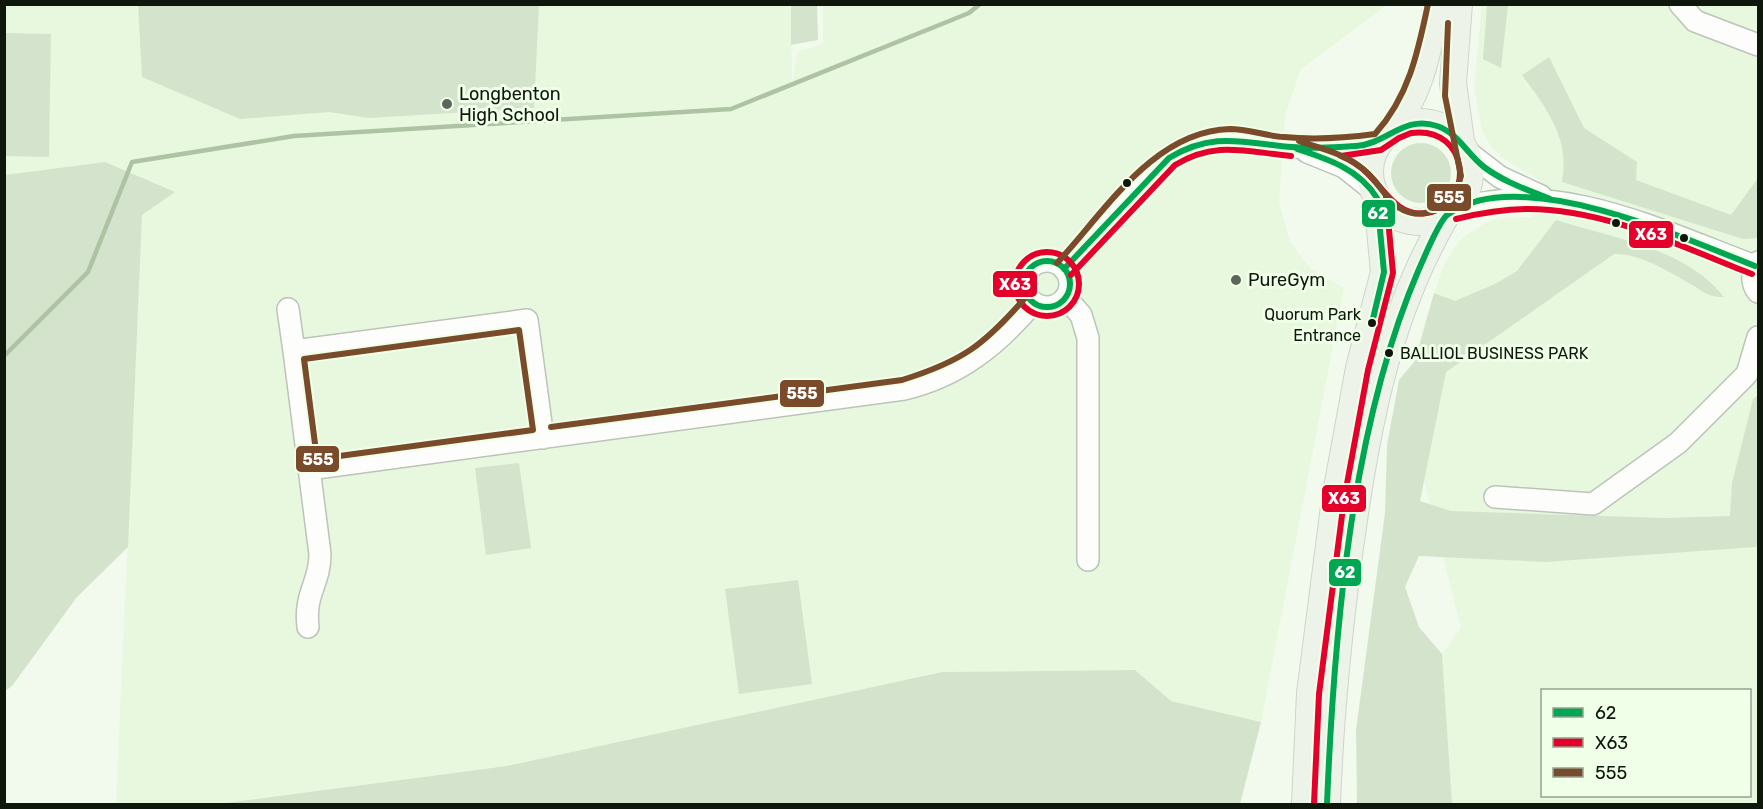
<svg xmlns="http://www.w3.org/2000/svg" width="1763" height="809" viewBox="0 0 1763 809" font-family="Rubik,sans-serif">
<rect width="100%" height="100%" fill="#f1faed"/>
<path fill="#e7f8de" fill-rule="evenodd" d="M4,5H791L792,87L797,52L823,44V5H1387L1301,69L1285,115L1279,202L1290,242L1311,269L1344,288L1261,722L1171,701L1135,670L942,672L507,766L216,804H116L142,215L105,162L5,175Z
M1482,5H1758V804H1452L1442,654L1461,628L1399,380L1415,361L1425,321L1443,267L1452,251L1462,238L1485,223L1500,218L1533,217L1542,182L1504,159L1492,148L1482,130L1474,87ZM1542,690H1750V796H1542Z"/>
<path fill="#d4e4cc" d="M138,5H539L534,108L369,118L329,112L240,119L142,77Z
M791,5H817L818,40L791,45Z
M1487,5H1508L1501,68L1483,59Z
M5,33L51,34L49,157L5,156Z
M1549,57L1584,128L1637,162L1636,180L1731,215L1758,178V238L1743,239L1562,182C1570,138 1547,109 1522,75Z
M1391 173a30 30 0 1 1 60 0a30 30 0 1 1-60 0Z
M105,162L175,192L142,215L128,547L77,597L12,686L5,691V175Z
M1556,220C1612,238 1686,248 1724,297C1704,297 1703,290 1687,282C1666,270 1638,253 1614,254L1446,372L1420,501L1451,511L1666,518L1730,516L1732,483L1753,399L1758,395V538L1756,547L1545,562L1419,556L1405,587L1419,627L1442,654L1452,804H1357L1356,730L1385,513L1387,445L1399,380L1415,361L1434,293L1455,301L1495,284L1517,271Z
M519,463L531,548L486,555L475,468Z
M798,580L812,684L739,694L725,589Z
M1135,670L1171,701L1261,722L1240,804H217L507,766L942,672Z"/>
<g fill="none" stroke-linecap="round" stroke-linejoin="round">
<path stroke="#aec3a3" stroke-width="4.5" d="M4,356L88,272L132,162L294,136L731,109L969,13L980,4"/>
<defs>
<path id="minor" d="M1680,4L1695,21L1758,45
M1465,150L1500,177L1541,196
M1307,152L1344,167L1373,190
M1454,210C1556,177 1660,231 1755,266
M1024 284a23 23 0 1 1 46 0a23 23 0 1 1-46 0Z
M1758,262C1751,272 1751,283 1758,292
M1064,269C1109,225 1162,136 1230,138C1252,139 1272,147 1293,147C1322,149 1351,146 1380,142
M1066,298L1081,315L1088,338V560
M288,309L294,351
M309,469L904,389C959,376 997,345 1033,303
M1495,497L1593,504L1678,443L1747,374L1758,337
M308,627C304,593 320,584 320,554L294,351L527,320L543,438"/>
<path id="major" d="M1459,4L1453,83L1461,141
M1370 172a50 50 0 1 1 100 0a50 50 0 1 1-100 0Z
M1388,133C1421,97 1428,51 1437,4
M1305,804L1310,693L1335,499L1359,368L1384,272L1377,198
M1327,804C1330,721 1338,638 1349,555C1365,437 1385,320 1446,216"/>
</defs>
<use href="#minor" stroke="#bcc4b9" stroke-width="24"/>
<use href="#major" stroke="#cfd3cd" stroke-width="28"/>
<use href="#minor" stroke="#fdfefc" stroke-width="21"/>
<use href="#major" stroke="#eef3ea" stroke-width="26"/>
<defs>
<path id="bus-1" d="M1297,149C1328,159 1359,169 1377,198L1384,272L1372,323
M1024 284a23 23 0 1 1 46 0a23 23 0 1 1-46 0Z
M1064,269L1169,158C1214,131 1243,143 1292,147C1314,149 1335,147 1356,146C1387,144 1403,115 1437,126C1458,133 1467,154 1484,167C1504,182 1528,190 1550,199
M1327,804C1334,633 1351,426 1419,269C1425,256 1438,223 1447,215C1454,210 1468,204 1477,201C1557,181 1681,237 1755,266"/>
<path id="bus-2" d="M1411,133C1470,125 1476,205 1427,213C1398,218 1385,190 1368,174C1360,166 1351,160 1341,156L1381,150L1399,138Z
M1456,219C1480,213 1503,209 1528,209C1605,209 1682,247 1752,274
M1015 284a32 32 0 1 1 64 0a32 32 0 1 1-64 0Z
M1071,275L1175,165C1216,140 1246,152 1291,156
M1314,804L1319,694L1344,500L1368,370L1393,273L1386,197"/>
<path id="bus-3" d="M1299,141C1319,148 1342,153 1359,166C1375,176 1381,192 1394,204C1421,227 1453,205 1461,176L1445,96L1448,23
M1057,263C1104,213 1153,131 1230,129C1248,129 1266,136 1284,137C1315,140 1345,138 1375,134C1409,96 1418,52 1428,4
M519,330L533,430L317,459L304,359Z
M551,427L902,380C963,361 984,345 1026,297"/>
</defs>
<use href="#bus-1" stroke="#efffe8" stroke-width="10"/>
<use href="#bus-2" stroke="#efffe8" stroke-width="10"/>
<use href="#bus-3" stroke="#efffe8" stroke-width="10"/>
<use href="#bus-1" stroke="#00a651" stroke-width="6"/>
<use href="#bus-2" stroke="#e4002b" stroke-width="6"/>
<use href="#bus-3" stroke="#7a4b2a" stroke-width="6"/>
</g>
<g fill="#5e665b" stroke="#efffe8" stroke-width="2">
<circle cx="447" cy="104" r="6"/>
<circle cx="1236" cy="280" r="6"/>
</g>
<g fill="#0f160c" stroke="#efffe8" stroke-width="2">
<circle cx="1127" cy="183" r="5"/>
<circle cx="1616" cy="223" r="5"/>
<circle cx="1684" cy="238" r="5"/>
<circle cx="1372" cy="323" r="5"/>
<circle cx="1389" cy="353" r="5"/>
</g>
<g text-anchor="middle" stroke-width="6" stroke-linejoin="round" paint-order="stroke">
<g font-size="16" fill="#0f160c" stroke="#efffe8" text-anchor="end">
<text x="1361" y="320">Quorum Park<tspan x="1361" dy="21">Entrance</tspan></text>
<text x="1400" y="359" text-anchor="start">BALLIOL BUSINESS PARK</text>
</g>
<g font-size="18" fill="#0f160c" stroke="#efffe8" text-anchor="start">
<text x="459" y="100">Longbenton<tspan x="459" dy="21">High School</tspan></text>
<text x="1248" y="286">PureGym</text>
</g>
</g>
<g stroke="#efffe8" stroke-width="2">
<rect x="1426" y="183" width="46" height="29" rx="6" fill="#7a4b2a"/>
<rect x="1361" y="199" width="35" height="29" rx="6" fill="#00a651"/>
<rect x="1628" y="220" width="46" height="29" rx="6" fill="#e4002b"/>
<rect x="992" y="270" width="46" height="28" rx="6" fill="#e4002b"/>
<rect x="779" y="379" width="46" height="29" rx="6" fill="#7a4b2a"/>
<rect x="295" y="445" width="45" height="28" rx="6" fill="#7a4b2a"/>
<rect x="1321" y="484" width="46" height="29" rx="6" fill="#e4002b"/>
<rect x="1328" y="558" width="34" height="29" rx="6" fill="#00a651"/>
</g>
<g font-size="16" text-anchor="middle" font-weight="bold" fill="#fff">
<text x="1449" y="203">555</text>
<text x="1378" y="219">62</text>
<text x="1651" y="240">X63</text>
<text x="1015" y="290">X63</text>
<text x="802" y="399">555</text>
<text x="318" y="465">555</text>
<text x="1344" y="504">X63</text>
<text x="1345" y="578">62</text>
</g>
<rect width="1763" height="809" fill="none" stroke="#0f160c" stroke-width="12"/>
<rect x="1541" y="689" width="210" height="108" fill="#efffe8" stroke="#95a290" stroke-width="1.5"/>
<rect x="1553" y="708" width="30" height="9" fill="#00a651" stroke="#95a290" stroke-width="1.5"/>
<text x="1595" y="719" font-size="18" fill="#0f160c">62</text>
<rect x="1553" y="738" width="30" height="9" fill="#e4002b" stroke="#95a290" stroke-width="1.5"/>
<text x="1595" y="749" font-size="18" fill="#0f160c">X63</text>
<rect x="1553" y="768" width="30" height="9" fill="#7a4b2a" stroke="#95a290" stroke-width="1.5"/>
<text x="1595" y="779" font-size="18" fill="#0f160c">555</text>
</svg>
